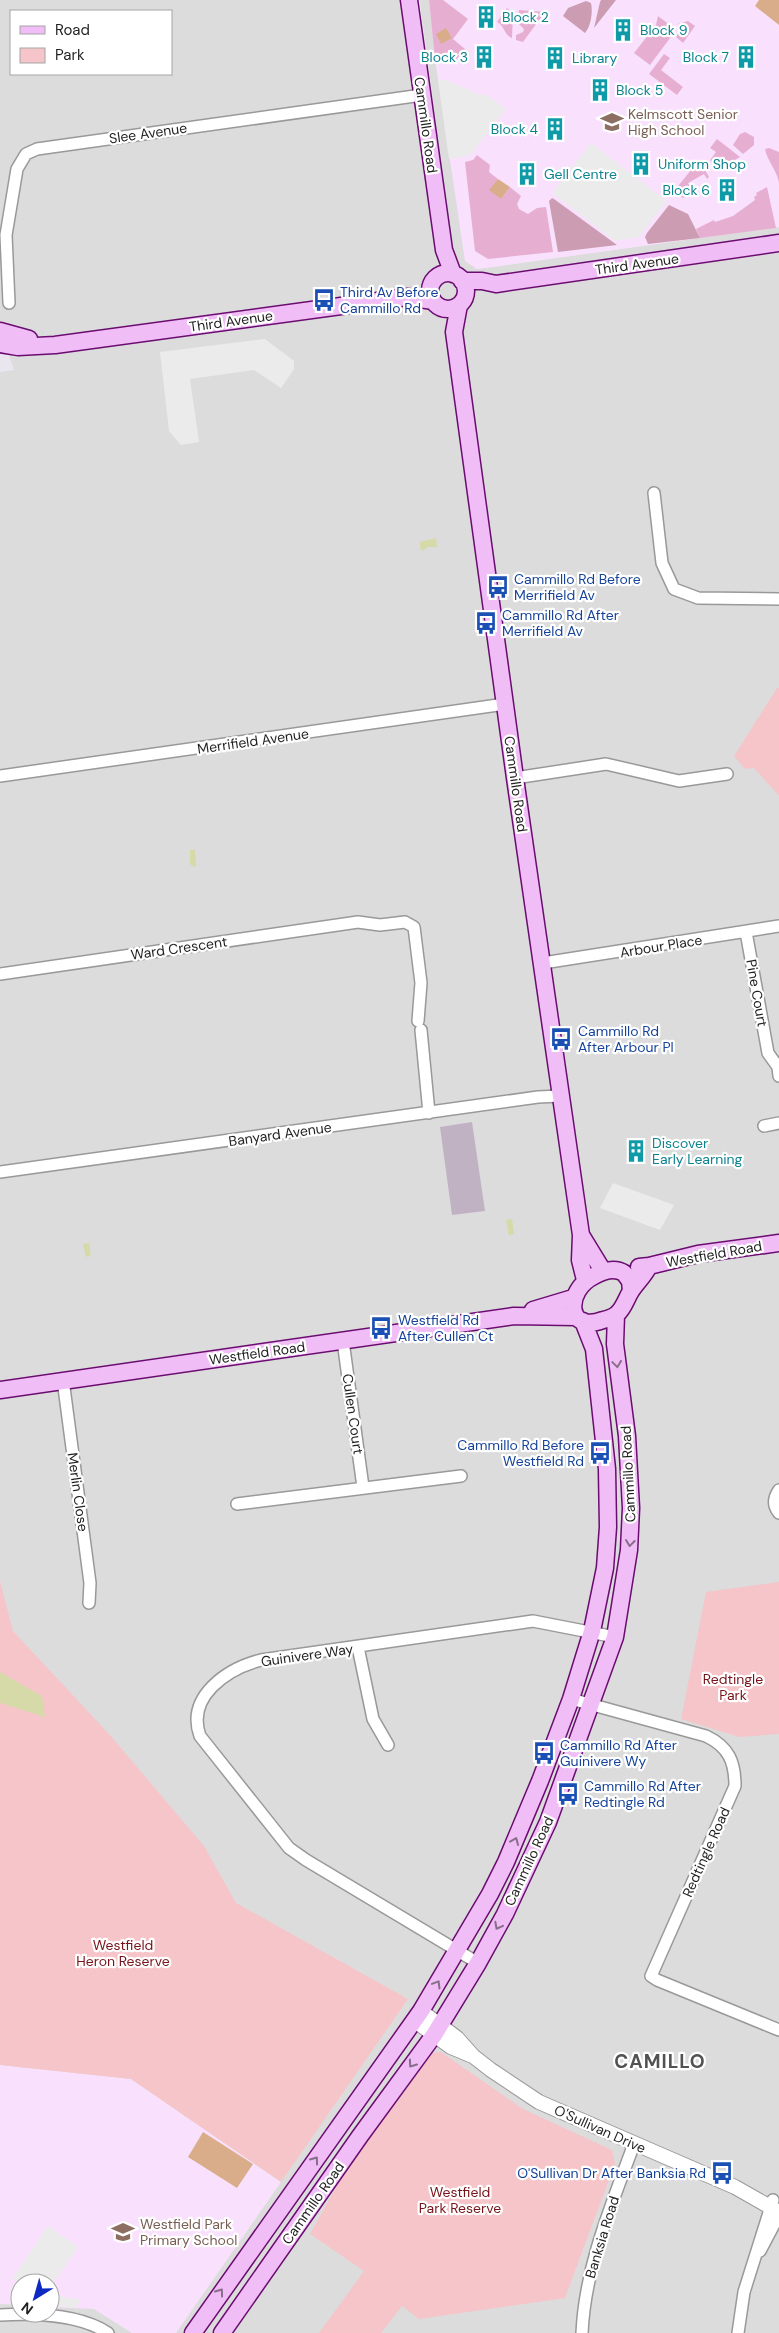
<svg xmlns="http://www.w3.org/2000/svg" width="779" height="2333" viewBox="0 0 779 2333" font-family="'DM Sans',sans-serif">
<rect width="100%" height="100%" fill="#eae6ef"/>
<path fill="#dcdcdd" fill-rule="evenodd" d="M0,0H429L477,269L779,227V2333H0V372L14,370L0,329ZM11,11H171V74H11ZM20,2283H50V2313H20Z"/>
<path fill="#f9e1fd" d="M429,0H779V227L477,269L465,261L435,59Z
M0,2065L131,2079L281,2182L176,2333H132L94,2309L50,2307V2283H20V2305L0,2304Z"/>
<path fill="#c0b2c3" d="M472,1122L485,1211L452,1215L440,1127Z"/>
<path fill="#e6afd2" d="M429,0H443L468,19L453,39L465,49L456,60L435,59Z
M507,8L513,13L512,38C504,35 505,26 497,22Z
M519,10L545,12L523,42L516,40V35L523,32L524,29L517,22Z
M658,16L670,25L673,34L650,65L634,53L656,25Z
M688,21L695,26L683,43L676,37L679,32L678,24Z
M664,54L670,58L661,70L683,87L677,95L649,74Z
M745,132L754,137V145L743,154L733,145L740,134Z
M717,139L740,157L716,171L710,160L716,152L710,148Z
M769,148L779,152V183C777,170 767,161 765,149Z
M477,155L490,165L489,172L498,179L490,190L501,199L510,187L521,196L517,204L519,209L528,214L537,208L546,207L553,252L488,259L475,251L465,162L473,160Z
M699,160L709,177L707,179L704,174L688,183L692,190L689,192L690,194L683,198L674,191Z
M767,187L776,228L700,238L696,229L714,220L715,222L733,216L755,200L754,197L757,195L756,193Z"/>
<path fill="#cc9db2" d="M601,0H616L594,28L600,2Z
M586,1L591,3C593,12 591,26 585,33L563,16L568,8Z
M552,198L554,199L617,245L558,252L549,201Z
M669,205L688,214L700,238L648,244L645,237L647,233Z"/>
<path fill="#f6c5c9" d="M777,688H779V796L754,768L745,769L734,756Z
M0,1581L13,1631L109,1734L204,1846L236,1903L408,1999L281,2182L131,2079L0,2065Z
M779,1582V1734L739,1737L681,1719L706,1592Z
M441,2052L523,2109L612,2150L615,2164L565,2298L419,2319L402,2306L381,2333H319L364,2271L310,2234L345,2171L432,2053Z"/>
<path fill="#d9ad89" d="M759,0H779V25L755,6Z
M446,28L452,38L441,44L436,34Z
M498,179L510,187L501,199L489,190Z
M203,2132L253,2164L237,2188L188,2157Z"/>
<path fill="#ebebeb" d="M416,0H420L421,11L436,122L433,127Z
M443,79L482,95H486L506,109L471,155L449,159L438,80Z
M591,143L667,201L639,237L615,241L552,193Z
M265,339L294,361V369L281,388L254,370L190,379L199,442L181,445L169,431L160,352Z
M613,1183L674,1205L660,1230L600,1208Z
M48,2226L78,2247L54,2282L12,2279Z
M50,2295L81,2300L75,2308L50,2305Z"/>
<path fill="#d6daa9" d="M436,538L437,547H428L422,551L420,548V542Z
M190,850H195L196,866L194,867L190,864Z
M512,1219L514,1234L509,1236L506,1220Z
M89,1243L91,1255L86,1257L83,1244Z
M0,1672L42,1696L45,1717L0,1703Z"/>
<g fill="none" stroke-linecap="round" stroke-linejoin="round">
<defs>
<path id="minor" d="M9,303L6,235L17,169L26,154L37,149L422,95
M654,493L662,563L674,589L698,598L779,599
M0,776L505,704
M515,778L606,764L679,781L727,774
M746,932L768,1053L778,1067L779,1076
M543,963L779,926
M0,974L358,922L380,925L405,922L414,927L421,983L418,1021
M421,1030L429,1113
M764,1126L779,1123
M0,1172L538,1097L560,1096
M343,1341L363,1487
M63,1380L90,1583L89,1603
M779,1490C773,1499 773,1505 779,1513
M237,1504L461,1476
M358,1647L373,1719L388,1745
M571,1699L706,1736C729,1747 735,1762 735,1786L651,1976L657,1980L779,2030
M478,1963L306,1860L289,1848L200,1736C186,1697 226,1669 261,1660L533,1621L615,1637
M760,2251L779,2215
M0,2315C34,2313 79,2314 108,2333
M582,2333C585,2267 611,2206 634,2144
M738,2333L744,2292L773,2200"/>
<path id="tertiary" d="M421,2011L457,2038L473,2056L491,2070L539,2102L735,2187L779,2212
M415,2021L451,2047L470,2055"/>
<path id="secondary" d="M409,0L444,250L453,274
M430 291a18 18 0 1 1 36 0a18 18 0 1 1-36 0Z
M462,281H482L496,284L779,243
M459,305L454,332L515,778L581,1235L580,1260L585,1280
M0,331L29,339
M0,344L18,347L55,345L407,297L433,301
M581,1235L603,1271
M639,1267L649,1266L698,1254L779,1243
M631,1291L630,1281L624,1273C614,1267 603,1271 594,1276C565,1290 565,1334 603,1320C608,1319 614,1317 617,1314C624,1308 626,1299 631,1291C637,1282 644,1276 649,1266
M533,1310L573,1298
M0,1390L514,1316L576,1317
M193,2333L421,2011L490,1894L506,1862L540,1781L571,1699L592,1631L605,1568L608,1527L607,1469L594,1349L583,1321
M222,2333L360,2136L434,2035L478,1963L505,1914L548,1822L615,1637L629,1550L631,1508L627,1436L615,1344L616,1315"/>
</defs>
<use href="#minor" stroke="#999" stroke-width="14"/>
<use href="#tertiary" stroke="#999" stroke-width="16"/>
<use href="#secondary" stroke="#6b0c70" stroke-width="19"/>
<use href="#minor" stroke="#fff" stroke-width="11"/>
<use href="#tertiary" stroke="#fff" stroke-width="14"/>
<use href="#secondary" stroke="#f0bdf6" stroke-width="16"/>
</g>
<defs><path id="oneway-chevron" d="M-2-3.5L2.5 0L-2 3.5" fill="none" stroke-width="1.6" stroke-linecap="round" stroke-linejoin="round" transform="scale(1.25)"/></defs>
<g stroke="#886e8a">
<use href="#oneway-chevron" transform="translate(617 1364) rotate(82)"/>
<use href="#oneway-chevron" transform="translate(630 1543) rotate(97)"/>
<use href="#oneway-chevron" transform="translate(515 1841) rotate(-67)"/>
<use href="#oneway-chevron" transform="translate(498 1926) rotate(118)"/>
<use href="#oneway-chevron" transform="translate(437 1984) rotate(-59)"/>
<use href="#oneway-chevron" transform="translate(412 2064) rotate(126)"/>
<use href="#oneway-chevron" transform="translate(315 2160) rotate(-54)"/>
<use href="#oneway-chevron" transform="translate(220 2292) rotate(-54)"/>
</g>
<defs>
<symbol id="building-bare" viewBox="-9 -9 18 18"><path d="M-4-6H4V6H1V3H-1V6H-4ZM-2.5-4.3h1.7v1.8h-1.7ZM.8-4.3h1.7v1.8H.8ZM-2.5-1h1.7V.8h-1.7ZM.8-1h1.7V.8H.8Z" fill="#0f9aa8" stroke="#fff" stroke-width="2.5" paint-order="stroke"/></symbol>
<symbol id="school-bare" viewBox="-9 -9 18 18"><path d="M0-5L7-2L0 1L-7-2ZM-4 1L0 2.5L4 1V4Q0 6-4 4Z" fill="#8d6e63" stroke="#fff" stroke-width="2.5" paint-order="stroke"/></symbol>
<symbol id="bus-bare" viewBox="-9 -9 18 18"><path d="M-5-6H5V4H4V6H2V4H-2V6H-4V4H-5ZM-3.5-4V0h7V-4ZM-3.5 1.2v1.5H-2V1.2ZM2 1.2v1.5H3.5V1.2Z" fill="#1a4fb4" stroke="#fff" stroke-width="2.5" paint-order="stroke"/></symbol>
</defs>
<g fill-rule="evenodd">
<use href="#building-bare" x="470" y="1" width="32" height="32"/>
<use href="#building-bare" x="607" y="14" width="32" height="32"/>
<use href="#building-bare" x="468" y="41" width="32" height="32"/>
<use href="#building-bare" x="730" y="41" width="32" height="32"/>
<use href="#building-bare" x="539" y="42" width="32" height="32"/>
<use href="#building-bare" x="584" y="74" width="32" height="32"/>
<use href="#school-bare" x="596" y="106" width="32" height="32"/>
<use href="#building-bare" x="539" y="113" width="32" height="32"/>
<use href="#building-bare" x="625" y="148" width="32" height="32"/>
<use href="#building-bare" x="511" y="158" width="32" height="32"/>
<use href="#building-bare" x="711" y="174" width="32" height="32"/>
<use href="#bus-bare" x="308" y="284" width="32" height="32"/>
<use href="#bus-bare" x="482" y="571" width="32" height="32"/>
<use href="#bus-bare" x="470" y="607" width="32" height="32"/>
<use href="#bus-bare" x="545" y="1023" width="32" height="32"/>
<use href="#building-bare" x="620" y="1135" width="32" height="32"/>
<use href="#bus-bare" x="365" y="1312" width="32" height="32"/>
<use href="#bus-bare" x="584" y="1437" width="32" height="32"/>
<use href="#bus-bare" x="528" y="1737" width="32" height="32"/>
<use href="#bus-bare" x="552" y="1778" width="32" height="32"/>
<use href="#bus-bare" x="706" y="2157" width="32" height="32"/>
<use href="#school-bare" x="107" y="2216" width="32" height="32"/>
</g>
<g text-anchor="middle" stroke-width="4.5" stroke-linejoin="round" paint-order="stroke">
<g font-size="14" fill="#0d838f" stroke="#fff" text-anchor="start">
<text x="502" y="22">Block 2</text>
<text x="640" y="35">Block 9</text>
<text x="468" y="62" text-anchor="end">Block 3</text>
<text x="729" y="62" text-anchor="end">Block 7</text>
<text x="572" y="63">Library</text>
<text x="616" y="95">Block 5</text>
<text x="538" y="134" text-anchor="end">Block 4</text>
<text x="658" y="169">Uniform Shop</text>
<text x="544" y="179">Gell Centre</text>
<text x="710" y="195" text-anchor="end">Block 6</text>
<text x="652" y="1148">Discover<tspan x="652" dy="16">Early Learning</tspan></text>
</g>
<g font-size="14" fill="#785e54" stroke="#fff" text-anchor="start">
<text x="628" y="119">Kelmscott Senior<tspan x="628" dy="16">High School</tspan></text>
<text x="140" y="2229">Westfield Park<tspan x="140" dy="16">Primary School</tspan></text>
</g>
<g font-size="14" fill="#1f1f1f" stroke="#fff">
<text transform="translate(426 125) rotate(82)" y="5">Cammillo Road</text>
<text transform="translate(148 133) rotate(-8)" y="5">Slee Avenue</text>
<text transform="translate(637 264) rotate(-8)" y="5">Third Avenue</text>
<text transform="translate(231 321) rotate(-8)" y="5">Third Avenue</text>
<text transform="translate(253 741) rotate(-8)" y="5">Merrifield Avenue</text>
<text transform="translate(516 784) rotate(82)" y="5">Cammillo Road</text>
<text transform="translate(661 946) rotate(-9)" y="5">Arbour Place</text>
<text transform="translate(179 948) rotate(-8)" y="5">Ward Crescent</text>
<text transform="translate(757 993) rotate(80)" y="5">Pine Court</text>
<text transform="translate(280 1134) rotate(-8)" y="5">Banyard Avenue</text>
<text transform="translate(714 1254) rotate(-10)" y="5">Westfield Road</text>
<text transform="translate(257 1353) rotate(-8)" y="5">Westfield Road</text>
<text transform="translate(353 1414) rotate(82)" y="5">Cullen Court</text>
<text transform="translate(628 1474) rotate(-93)" y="5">Cammillo Road</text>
<text transform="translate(78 1492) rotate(82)" y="5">Merlin Close</text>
<text transform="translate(307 1655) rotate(-8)" y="5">Guinivere Way</text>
<text transform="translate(706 1852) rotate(-66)" y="5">Redtingle Road</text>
<text transform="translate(529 1861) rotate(-65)" y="5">Cammillo Road</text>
<text transform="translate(600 2129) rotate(24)" y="5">O'Sullivan Drive</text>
<text transform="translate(313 2203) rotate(-55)" y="5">Cammillo Road</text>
<text transform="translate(602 2237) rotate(-73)" y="5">Banksia Road</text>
</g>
<g font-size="14" fill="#164399" stroke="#fff" text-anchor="start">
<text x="340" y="297">Third Av Before<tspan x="340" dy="16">Cammillo Rd</tspan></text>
<text x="514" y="584">Cammillo Rd Before<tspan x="514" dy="16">Merrifield Av</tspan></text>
<text x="502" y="620">Cammillo Rd After<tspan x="502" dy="16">Merrifield Av</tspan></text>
<text x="578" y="1036">Cammillo Rd<tspan x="578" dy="16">After Arbour Pl</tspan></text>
<text x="398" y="1325">Westfield Rd<tspan x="398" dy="16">After Cullen Ct</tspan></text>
<text x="584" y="1450" text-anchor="end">Cammillo Rd Before<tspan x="584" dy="16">Westfield Rd</tspan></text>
<text x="560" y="1750">Cammillo Rd After<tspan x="560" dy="16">Guinivere Wy</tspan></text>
<text x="584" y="1791">Cammillo Rd After<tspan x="584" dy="16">Redtingle Rd</tspan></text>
<text x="706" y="2178" text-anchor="end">O'Sullivan Dr After Banksia Rd</text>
</g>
<g font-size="14" fill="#77131a" stroke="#fff">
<text x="733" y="1684">Redtingle<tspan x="733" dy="16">Park</tspan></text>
<text x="123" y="1950">Westfield<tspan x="123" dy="16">Heron Reserve</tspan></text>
<text x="460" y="2197">Westfield<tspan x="460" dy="16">Park Reserve</tspan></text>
</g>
<g font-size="19" font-weight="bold" letter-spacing="1" fill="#525252" stroke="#fff">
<text x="660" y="2068">CAMILLO</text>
</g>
</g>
<rect x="10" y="10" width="162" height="65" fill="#ffffff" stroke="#a5a5a5"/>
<rect x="20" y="26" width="25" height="8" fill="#f0bdf6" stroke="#a5a5a5"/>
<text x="55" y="35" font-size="15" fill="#1f1f1f">Road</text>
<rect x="20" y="48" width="25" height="15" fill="#f6c5c9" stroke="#a5a5a5"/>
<text x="55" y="60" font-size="15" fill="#1f1f1f">Park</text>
<g transform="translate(35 2298) rotate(217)"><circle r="24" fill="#ffffff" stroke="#a5a5a5"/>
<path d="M0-4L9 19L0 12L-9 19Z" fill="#0d29c1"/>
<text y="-8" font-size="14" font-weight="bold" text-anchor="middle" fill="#1f1f1f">N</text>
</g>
</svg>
